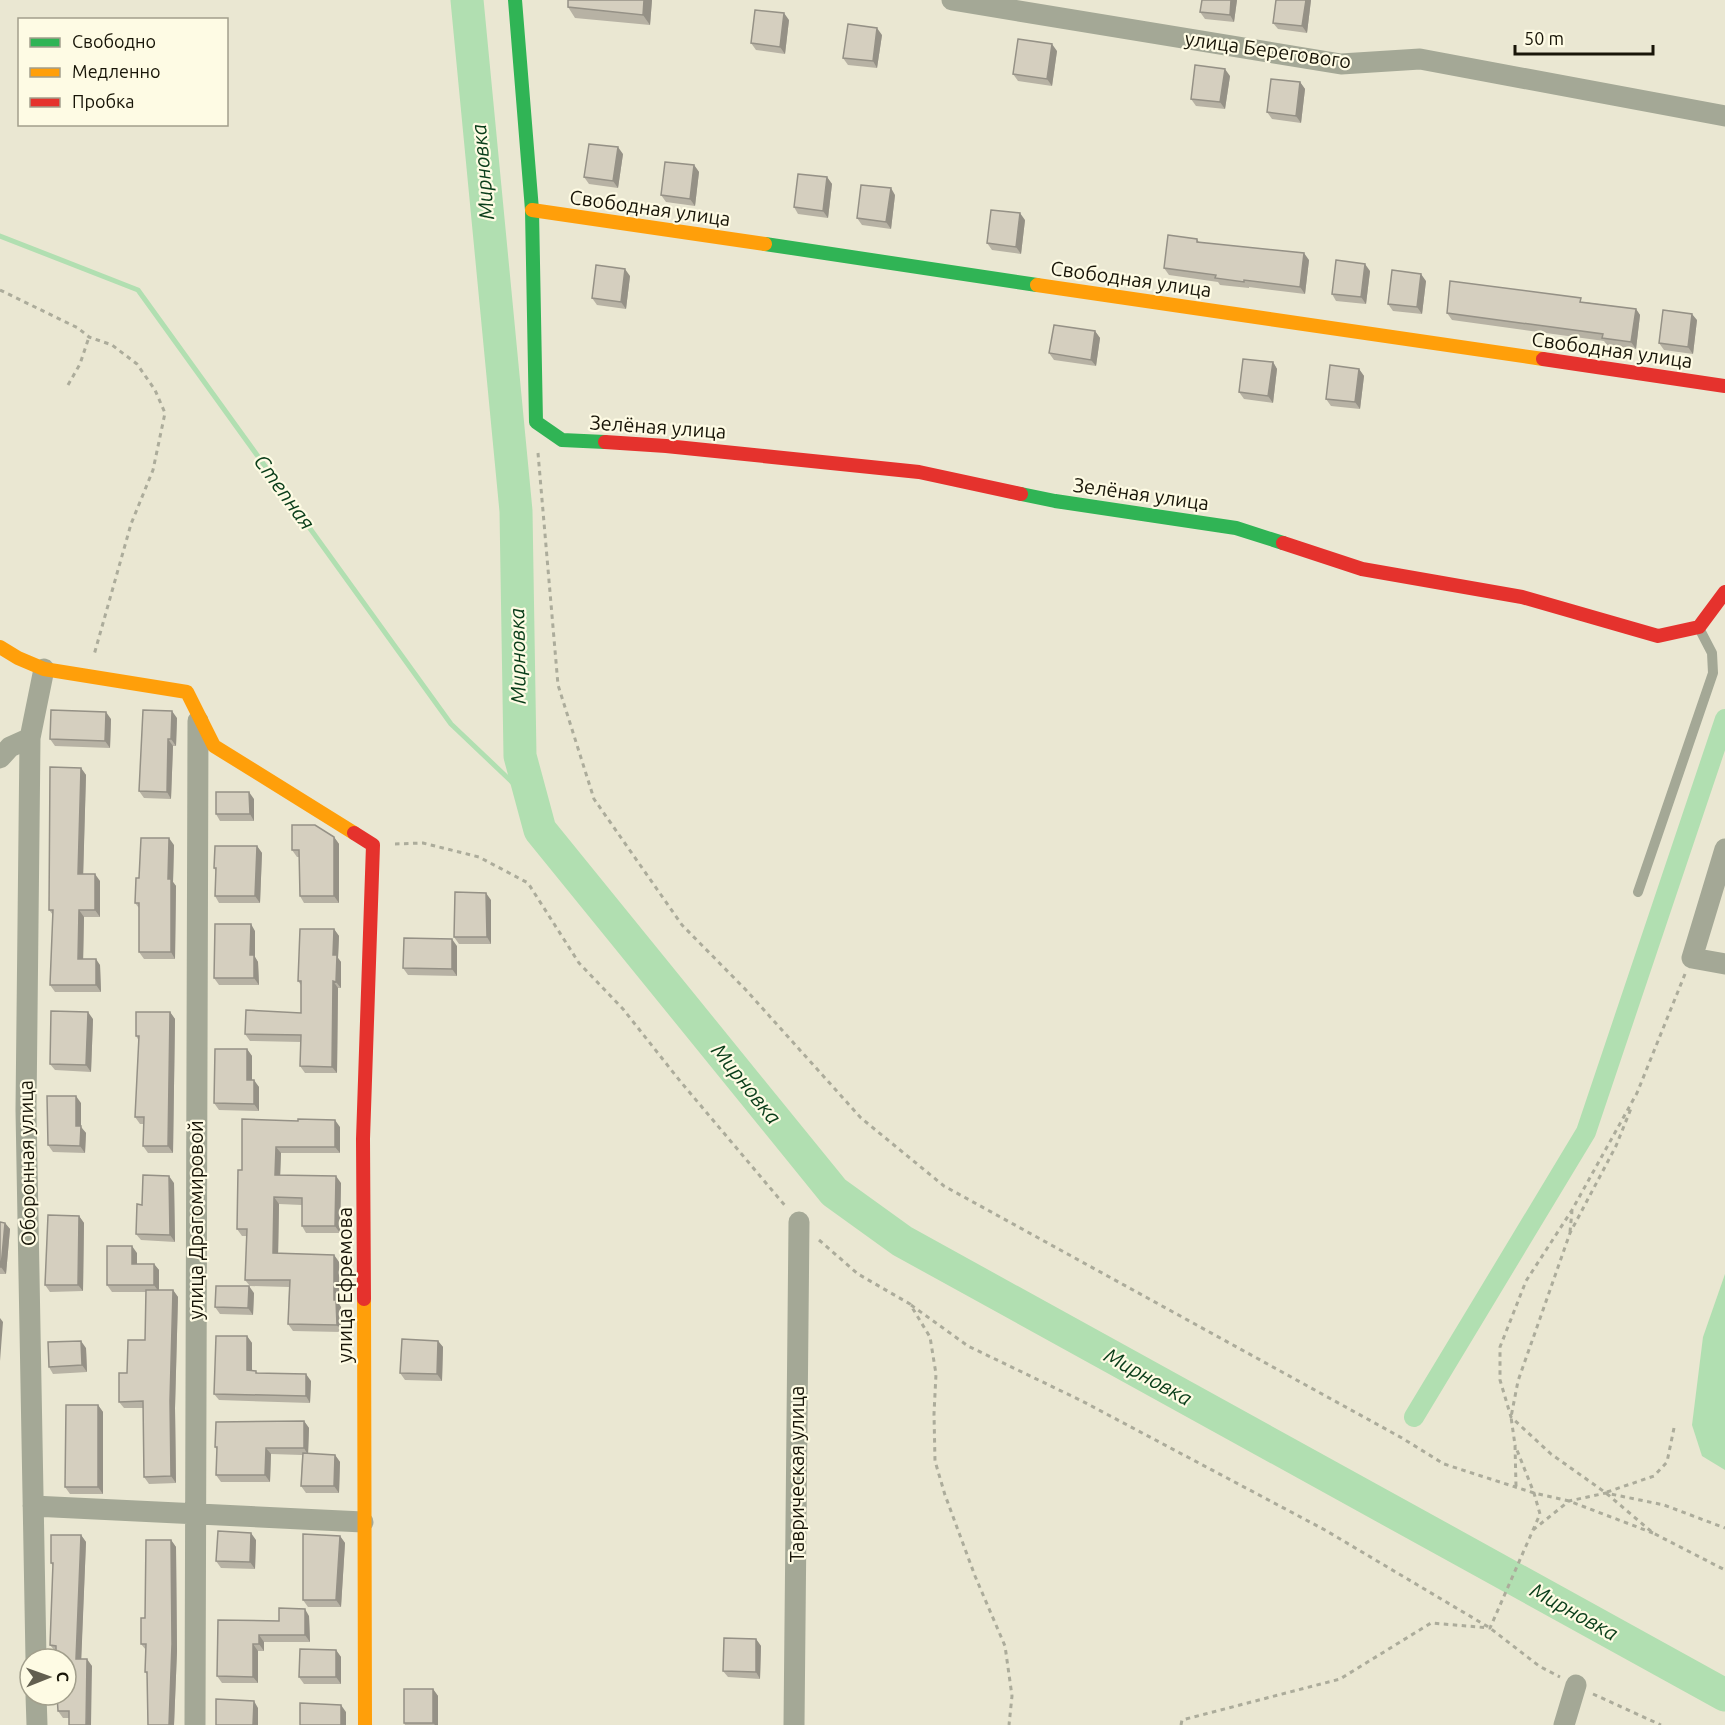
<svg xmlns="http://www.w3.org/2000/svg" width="1725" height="1725" viewBox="0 0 1725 1725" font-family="Ubuntu,sans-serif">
<rect width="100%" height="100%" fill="#eae7d2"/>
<path fill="#b1dfb1" d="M1725,1274V1470L1702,1456L1692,1425L1703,1337Z"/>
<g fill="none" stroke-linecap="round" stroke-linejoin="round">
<path stroke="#b1dfb1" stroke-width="5" d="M0,236L138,290L451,724L532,801"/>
<path stroke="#b1dfb1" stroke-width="20" d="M1414,1417L1586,1132L1725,719"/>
<path stroke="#b1dfb1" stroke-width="33" d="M467,0L516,511L520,756L540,830L834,1192L902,1241L1725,1695"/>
<path stroke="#acac9b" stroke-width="3" stroke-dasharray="4.5 4.5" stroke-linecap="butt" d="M0,290L78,328L89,337L112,345L137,364L155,390L165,413L153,470L131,524L94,655
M68,385L80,364L89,337
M538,453L558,685L594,799L682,925L746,990L861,1118L944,1186L1402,1438L1444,1464L1534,1493L1569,1501L1653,1533
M395,844L423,843L479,857L528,883L579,963L623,1009L680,1081L787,1208
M1685,974L1637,1093L1572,1210L1526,1281L1500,1347V1380L1511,1417L1551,1454L1606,1493L1653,1533L1725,1570
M1570,1232L1572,1211
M819,1240L858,1274L910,1304L930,1337L936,1374L934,1414L935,1461L945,1495L975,1576L1005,1646L1012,1696L1009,1725
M911,1305L968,1346L1082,1401L1325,1530L1490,1628L1539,1666L1560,1677
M1516,1486L1515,1445L1511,1417L1518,1381L1570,1233L1616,1146L1632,1106
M1607,1492L1654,1476L1667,1462L1674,1428
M1533,1530L1569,1501L1606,1493L1664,1505L1725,1528
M1593,1694L1661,1725
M1181,1725L1182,1720L1340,1679L1431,1623L1490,1628L1540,1514L1534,1493L1515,1445"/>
<path stroke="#a4a896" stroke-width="10" d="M1638,892L1713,673L1712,653L1699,628"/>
<path stroke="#a4a896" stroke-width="21" d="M952,0L1341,64L1420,59L1725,116
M0,758L10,747L30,738
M1725,849L1692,958L1725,964
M33,1506L363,1522
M36,1659L26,1110L30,738L44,669
M36,1695L37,1725
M195,1725L198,721
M794,1725L799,1222
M1564,1725L1576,1685"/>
<path stroke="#30b455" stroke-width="14" d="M515,0L532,210L536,422L562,440L605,442
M765,244L1037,285
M1021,494L1055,501L1236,528L1283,543"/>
<path stroke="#ff9f0a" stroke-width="14" d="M532,210L765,244
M1037,285L1543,359
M0,647L18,658L44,669L187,692L214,746L354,833
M364,1299L365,1725"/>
<path stroke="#e5322d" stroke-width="14" d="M1543,359L1725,386
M605,442L666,446L919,472L1021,494
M1283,543L1362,569L1522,597L1658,636L1699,627L1725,592
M354,833L373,845L363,1139L364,1299"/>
</g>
<path fill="#b7b2a4" d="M652,0L650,25L575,18L568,7Z
M1237,0L1234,22L1205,19L1200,12Z
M1311,0L1307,33L1278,29L1273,23Z
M789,20L785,54L756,50L751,43Z
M882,35L877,68L848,65L843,58Z
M1057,51L1052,86L1018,81L1013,74Z
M1230,76L1225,109L1196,106L1191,99Z
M1300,82L1305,89L1301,123L1272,119L1267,112Z
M623,154L618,188L589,184L584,177Z
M694,165L699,172L695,206L666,202L661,195Z
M827,177L832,184L828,218L798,214L794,207Z
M895,195L891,229L862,225L857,218Z
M1025,220L1021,254L992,250L987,243Z
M1197,239L1199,242L1309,260L1305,294L1249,287V288L1220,285L1218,282L1169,275L1164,268Z
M1370,271L1366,304L1336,301L1332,294Z
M630,276L626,309L597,305L592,298Z
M1426,281L1422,314L1393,311L1388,304Z
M1584,302L1636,309L1640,315L1636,349L1607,345L1604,341L1452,320L1447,313Z
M1697,320L1693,354L1664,350L1659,343Z
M1095,331L1100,338L1096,366L1054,360L1049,353Z
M1273,362L1277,369L1273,403L1244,399L1239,392Z
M1359,369L1364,376L1360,409L1331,406L1326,399Z
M177,718L176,746H173L171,799L144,798L139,791Z
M111,719L110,748L55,746L50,739Z
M81,768L86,775L83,874L100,881V917H84L83,959L100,965L101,992H55L50,985L53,915L49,910Z
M254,799V821H220L216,814Z
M334,837L339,844V903H304L300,896L299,857H297L292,850Z
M174,845L173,882L176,886L175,959H144L139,952V908L135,903L139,878Z
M257,846L262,853L260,903H219L215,896L216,871L214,868Z
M491,900V944H459L454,937Z
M334,929L339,936L338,958L341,962V988H338L337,1073H305L300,1066L301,1042L250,1041L245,1034L301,1013V985L298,981Z
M255,931V957L258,962L259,985H219L214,978Z
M457,946V976L408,975L403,968Z
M170,1012L175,1019L173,1153H148L143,1146L144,1124H140L135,1117L139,1041L136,1036Z
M93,1019L91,1072L55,1070L50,1064Z
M247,1049L252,1056V1080L259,1087V1111L219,1110L214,1103Z
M81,1103V1127L86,1133L85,1153L53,1152L48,1145Z
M242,1119L340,1127V1153H281L280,1175L341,1183L340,1233H306L302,1226V1205L279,1204L278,1253L334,1255L339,1262V1304L341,1307V1332L293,1331L288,1324L289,1287L250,1286L245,1280L247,1236H242L237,1229L242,1170Z
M174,1183L175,1242L141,1240L136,1234Z
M79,1216L84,1223L83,1291L50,1292L45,1285Z
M0,1222L5,1223L10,1229L6,1274H0Z
M137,1253V1264H154L159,1270V1290H173L178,1297L175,1408L176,1483L149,1484L144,1477L143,1408H124L119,1402L127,1373L145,1340L146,1292H112L107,1285Z
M254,1293L253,1315L220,1314L215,1307Z
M247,1336L252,1343V1370L258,1373L311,1381L310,1403L219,1400L214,1394Z
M438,1341L443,1347L442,1381L405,1380L400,1373Z
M86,1348L87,1372L53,1374L49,1367Z
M98,1405L103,1412V1494H70L65,1487Z
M304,1421L309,1428L308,1454L335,1455L340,1462L339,1493H306L301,1486L302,1455L271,1454L270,1482H221L216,1475L217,1450L215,1447Z
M81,1535L86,1542L81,1659L92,1666L69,1718H63L58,1711L56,1652L50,1645L53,1566L51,1563Z
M340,1536L345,1543L341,1607H308L303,1600Z
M171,1540L176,1547L177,1651L174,1725H148L147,1674L145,1672L146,1650L141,1644L145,1618Z
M256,1540L255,1569L221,1568L216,1561Z
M309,1616L310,1642H264V1651H258V1683H222L217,1676L218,1620L279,1621Z
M756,1639L761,1646L760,1679L728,1677L723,1671Z
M336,1650L341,1657V1684H304L299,1677Z
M433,1689L438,1696V1725H405L404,1723Z"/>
<path fill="#959186" d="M644,0H652L650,25L643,15Z
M1231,0H1237L1234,22L1230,15Z
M1306,0H1311L1307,33L1302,26Z
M784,13L789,20L785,54L780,47Z
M877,28L882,35L877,68L873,61Z
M1052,44L1057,51L1052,86L1047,79Z
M1225,69L1230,76L1225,109L1220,102Z
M1300,82L1305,89L1301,123L1296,116Z
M618,147L623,154L618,188L613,181Z
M694,165L699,172L695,206L690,199Z
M827,177L832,184L828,218L823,211Z
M891,188L895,195L891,229L886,222Z
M1020,213L1025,220L1021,254L1016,247Z
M1304,253L1309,260L1305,294L1300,287Z
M1365,264L1370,271L1366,304L1361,297Z
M625,269L630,276L626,309L621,302Z
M1421,274L1426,281L1422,314L1417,307Z
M1636,309L1640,315L1636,349L1631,342Z
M1692,314L1697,320L1693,354L1688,347Z
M1095,331L1100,338L1096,366L1091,360Z
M1273,362L1277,369L1273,403L1268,396Z
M1359,369L1364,376L1360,409L1355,402Z
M172,711L177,718L176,746L171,739Z
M106,712L111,719L110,748L105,741Z
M168,739L173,746L171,799L167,792Z
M81,768L86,775L83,881L78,874Z
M249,792L254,799V821L250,814Z
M334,837L339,844V903L334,896Z
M169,838L174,845L173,882L176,886L175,959L171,952L168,879Z
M257,846L262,853L260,903L255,896Z
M95,874L100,881V917L95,910Z
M486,893L491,900V944L487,937Z
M79,910L84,917L83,966L78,959Z
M251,924L255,931V957L258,962L259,985L254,978L250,955Z
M334,929L339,936L338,958L341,962V988L336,982L333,955Z
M452,939L457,946V976L452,969Z
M96,959L100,965L101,992L96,985Z
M333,981L338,988L337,1073L332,1067Z
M88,1012L93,1019L91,1072L86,1065Z
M170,1012L175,1019L173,1153L168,1146Z
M247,1049L252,1056V1087L247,1080Z
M254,1080L259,1087V1111L254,1104Z
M76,1096L81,1103V1127L86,1133L85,1153L80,1146L76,1126Z
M335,1120L340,1127V1153L335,1147Z
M276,1147L281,1153L280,1181L275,1175Z
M169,1176L174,1183L175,1242L170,1235Z
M336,1176L341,1183L340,1233L335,1226Z
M274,1197L279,1204L278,1260L273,1253Z
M79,1216L84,1223L83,1291L78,1285Z
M5,1223L10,1229L6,1274L1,1267Z
M132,1246L137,1253V1271L132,1264Z
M334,1255L339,1262V1304L341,1307V1332L337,1325L334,1300Z
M154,1264L159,1270V1292L154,1285Z
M249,1286L254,1293L253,1315L248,1308Z
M173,1290L178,1297L175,1408L176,1483L171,1476L170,1401Z
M0,1318L3,1322L0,1361Z
M247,1336L252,1343V1377L247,1370Z
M81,1341L86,1348L87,1372L82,1365Z
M438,1341L443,1347L442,1381L437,1374Z
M306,1374L311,1381L310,1403L306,1396Z
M98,1405L103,1412V1494L98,1487Z
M304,1421L309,1428L308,1455L304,1448Z
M266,1448L271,1454L270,1482L265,1475Z
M335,1455L340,1462L339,1493L334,1486Z
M251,1533L256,1540L255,1569L250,1562Z
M81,1535L86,1542L81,1666L76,1659Z
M340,1536L345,1543L341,1607L336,1600Z
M171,1540L176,1547L177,1651L174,1725H169Z
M305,1609L309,1616L310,1642L305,1635Z
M259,1635L264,1642V1651L259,1644Z
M756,1639L761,1646L760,1679L756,1672Z
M253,1644L258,1651V1683L253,1677Z
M336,1650L341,1657V1684L336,1677Z
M87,1659L92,1666L91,1725H86Z
M433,1689L438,1696V1725H435L433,1723Z
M254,1701L258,1708V1725H253Z
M341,1705L346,1712V1725H341Z"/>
<path fill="#d5cfbf" stroke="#959186" stroke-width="1.5" d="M568,0H644L643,15L568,7Z
M1202,0H1231L1230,15L1200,12Z
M1276,0H1306L1302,26L1273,23Z
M755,10L784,13L780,47L751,43Z
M848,24L877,28L873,61L843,58Z
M1018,39L1052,44L1047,79L1013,74Z
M1195,65L1225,69L1220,102L1191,99Z
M1271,79L1300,82L1296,116L1267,112Z
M589,144L618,147L613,181L584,177Z
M665,162L694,165L690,199L661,195Z
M798,174L827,177L823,211L794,207Z
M861,185L891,188L886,222L857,218Z
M991,210L1020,213L1016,247L987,243Z
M1168,235L1197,239V242L1304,253L1300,287L1244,280V282L1215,278L1216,275L1164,268Z
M1336,260L1365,264L1361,297L1332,294Z
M596,265L625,269L621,302L592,298Z
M1392,270L1421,274L1417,307L1388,304Z
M1450,281L1581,298L1580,302L1636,309L1631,342L1602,338L1603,334L1447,313Z
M1663,310L1692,314L1688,347L1659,343Z
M1054,325L1095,331L1091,360L1049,353Z
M1243,359L1273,362L1268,396L1239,392Z
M1330,365L1359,369L1355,402L1326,399Z
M51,710L106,712L105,741L50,739Z
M143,710L172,711L171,739H168L167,792L139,791Z
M50,767L81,768L78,874H95V910H79L78,959H96V985H50L53,910H49Z
M216,792H249L250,814H216Z
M292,825H315L334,837V896H300L299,850H292Z
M141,838H169L168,879H171V952H139V903H135L136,878H139Z
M215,846H257L255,896H215L216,868H214Z
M455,892L486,893L487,937H454Z
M215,924H251L250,955H254V978H214Z
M300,929H334L333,955H337L336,982L333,981L332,1067L300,1066L301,1035L245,1034L246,1010L301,1013V981H298Z
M404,938L452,939V969L403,968Z
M51,1011L88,1012L86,1065L50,1064Z
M136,1012H170L168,1146H143L144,1117H135L139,1036H136Z
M215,1049H247V1080H254V1104L214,1103Z
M47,1096H76V1126H81L80,1146L48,1145Z
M242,1119L298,1121V1119L335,1120V1147H276L275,1175L336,1176L335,1226H302V1198L274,1197L273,1253L334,1255V1300H336L337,1325L288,1324L290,1280H245L247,1229H237L238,1170H242Z
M143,1175L169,1176L170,1235L136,1234L137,1204L142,1205Z
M48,1215L79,1216L78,1285H45Z
M0,1222L5,1223L1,1267H0Z
M107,1246H132V1264H154V1285H107Z
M216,1286H249L248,1308L215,1307Z
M146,1290H173L170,1401L171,1476L144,1477L143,1401L119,1402V1373H127L128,1340H145Z
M216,1336H247V1370L256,1371V1373L306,1374V1396L214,1394Z
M402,1339L438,1341L437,1374L400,1373Z
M81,1341L82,1365L49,1367L48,1342Z
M66,1405H98V1487H65Z
M304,1421V1448H266L265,1475H216L217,1447H215L216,1422Z
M303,1453L335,1455L334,1486H301Z
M218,1531L251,1533L250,1562L216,1561Z
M303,1534L340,1536L336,1600H303Z
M51,1535H81L76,1659H87L86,1725H69V1711H58L57,1695H66V1659H56V1646L50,1645L53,1563H51Z
M146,1540H171L172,1644L169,1725H148L147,1672H145L146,1644H141V1618H145Z
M279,1608L305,1609V1635H259V1644H253V1677L217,1676L218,1620L279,1621Z
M724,1638L756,1639V1672L723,1671Z
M300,1649L336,1650V1677H299Z
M404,1689H433V1723H404Z
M216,1699L254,1701L253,1725H216Z
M300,1703L341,1705V1725H300Z"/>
<g text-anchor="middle" stroke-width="4.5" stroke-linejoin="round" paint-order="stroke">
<g font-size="20" fill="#181508" stroke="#fefbe4">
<text transform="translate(1268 50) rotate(8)" y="7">улица Берегового</text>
<text transform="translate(650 208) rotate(8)" y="7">Свободная улица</text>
<text transform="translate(1131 279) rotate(8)" y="7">Свободная улица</text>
<text transform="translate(1612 350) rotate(8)" y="7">Свободная улица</text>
<text transform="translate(658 427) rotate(4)" y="7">Зелёная улица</text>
<text transform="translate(1141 494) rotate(8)" y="7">Зелёная улица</text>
<text transform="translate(27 1163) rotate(-91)" y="7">Оборонная улица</text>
<text transform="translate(196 1220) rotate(-90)" y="7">улица Драгомировой</text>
<text transform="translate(345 1285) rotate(-90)" y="7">улица Ефремова</text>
<text transform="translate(797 1474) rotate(-90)" y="7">Таврическая улица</text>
</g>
<g font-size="21" font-style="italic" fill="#093d19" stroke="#fefbe4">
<text transform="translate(483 172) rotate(-95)" y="7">Мирновка</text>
<text transform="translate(284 492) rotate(54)" y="7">Степная</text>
<text transform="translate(518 656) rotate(-91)" y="7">Мирновка</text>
<text transform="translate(746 1084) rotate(51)" y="7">Мирновка</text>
<text transform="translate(1148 1377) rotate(29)" y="7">Мирновка</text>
<text transform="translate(1574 1612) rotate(29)" y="7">Мирновка</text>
</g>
</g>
<rect x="18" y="18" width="210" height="108" fill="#fefbe4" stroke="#a29f8c" stroke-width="1.5"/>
<rect x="30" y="38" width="30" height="9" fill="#30b455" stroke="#a29f8c" stroke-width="1.5"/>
<text x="72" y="48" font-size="18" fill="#181508">Свободно</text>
<rect x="30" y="68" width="30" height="9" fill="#ff9f0a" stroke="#a29f8c" stroke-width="1.5"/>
<text x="72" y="78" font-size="18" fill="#181508">Медленно</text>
<rect x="30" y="98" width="30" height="9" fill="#e5322d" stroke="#a29f8c" stroke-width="1.5"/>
<text x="72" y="108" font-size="18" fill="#181508">Пробка</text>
<g transform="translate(48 1677) rotate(89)"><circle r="28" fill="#fefbe4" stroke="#a29f8c" stroke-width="1.5"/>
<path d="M0-4.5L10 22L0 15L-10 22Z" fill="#625e4f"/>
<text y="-9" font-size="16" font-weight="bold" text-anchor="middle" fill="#181508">С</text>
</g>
<path d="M1515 45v9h138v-9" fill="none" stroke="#181508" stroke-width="3"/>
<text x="1524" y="45" font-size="18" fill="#181508" stroke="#fefbe4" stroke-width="4.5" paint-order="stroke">50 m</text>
</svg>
